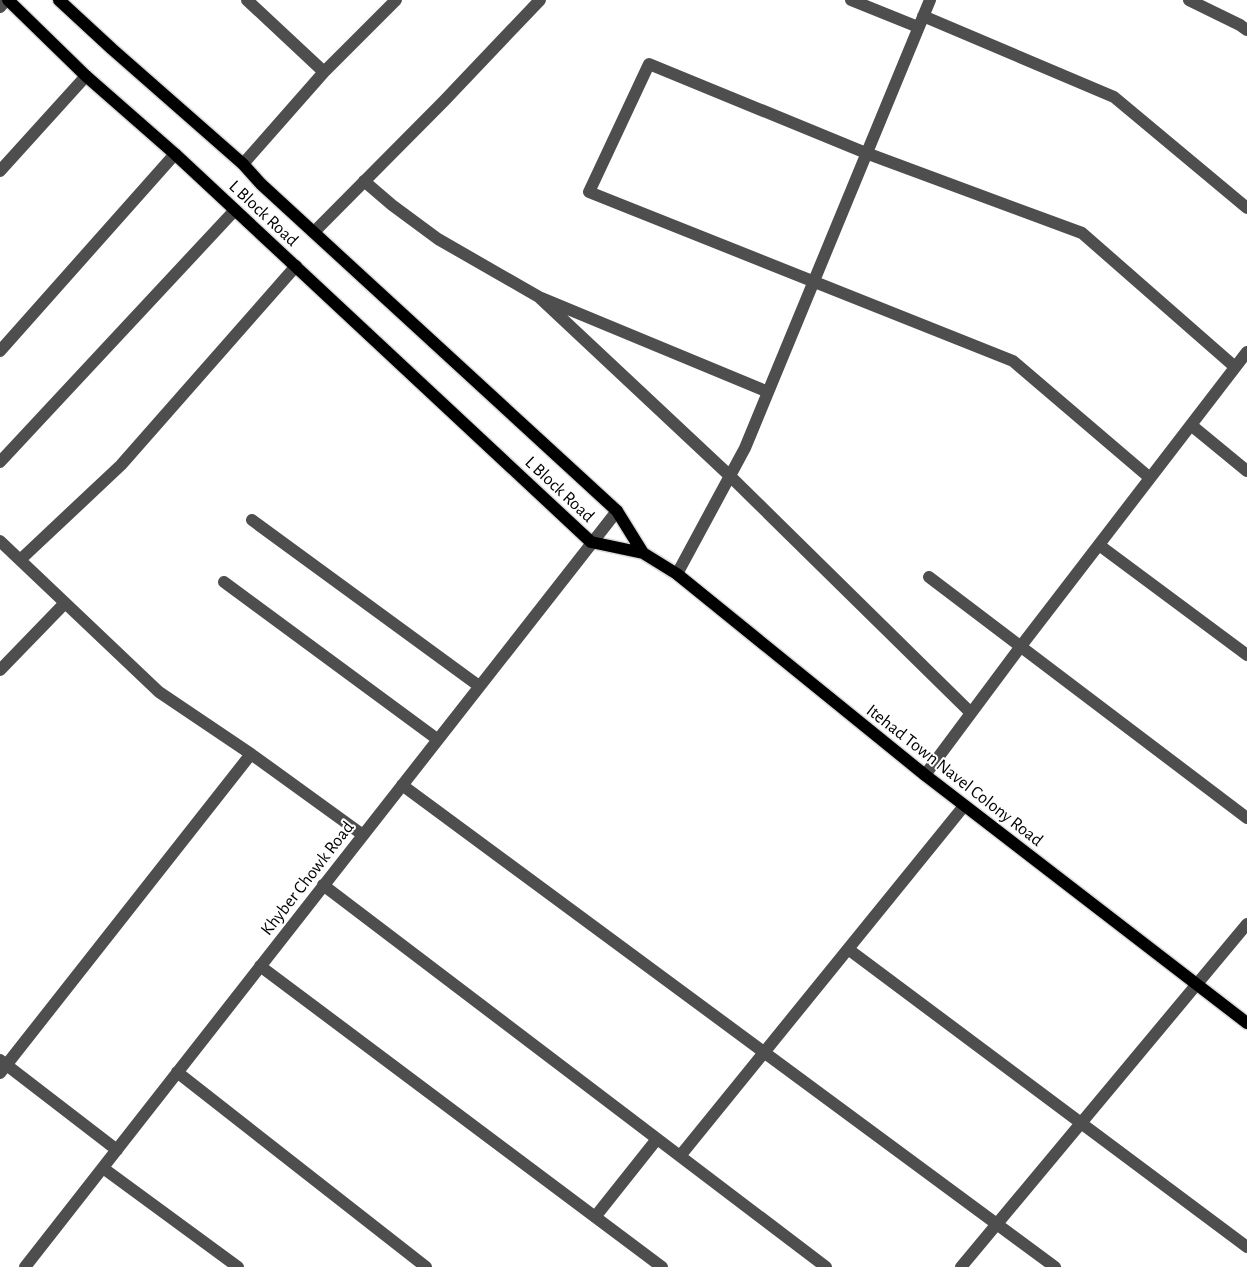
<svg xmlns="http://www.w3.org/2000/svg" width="1247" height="1267" viewBox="0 0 1247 1267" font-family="'Alegreya Sans',sans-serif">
<rect width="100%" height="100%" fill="#fff"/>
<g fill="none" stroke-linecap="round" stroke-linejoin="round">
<defs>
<path id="major" d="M8,0L86,76L175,154L591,542L643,553L677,574L925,775L1247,1023
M59,0L112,49L243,164L261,184L617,511L643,553"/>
</defs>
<use href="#major" stroke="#dbdbdb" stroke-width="15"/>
<path stroke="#4e4e4e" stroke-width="12" d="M247,0L324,72
M851,0L918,27
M1189,0L1240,25L1247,30
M0,7L6,0
M923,16L1114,97L1247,208
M243,164L324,72L396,0
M0,171L86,76
M364,181L392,205L438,239L539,297
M314,232L444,101L540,0
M0,351L175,154
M768,392L539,297L730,476L971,713
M1191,425L1247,471
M0,462L235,210
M1150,478L1013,361L589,192L649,64L866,153L1082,233L1235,367
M252,520L479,686
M0,541L159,692L251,754L363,835
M1099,545L1247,655
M20,560L121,465L296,266
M677,574L745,448L930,0
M929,577L1247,818
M224,582L437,739
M0,670L65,603
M925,775L1021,646L1247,352
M402,785L1055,1267
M323,885L826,1267
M848,949L1247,1247
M260,966L662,1267
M0,1060L117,1150
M177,1072L426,1267
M0,1073L251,754
M680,1156L964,806
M103,1168L238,1267
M595,1217L657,1139
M25,1267L617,511
M961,1267L1247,924"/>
<use href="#major" stroke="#000" stroke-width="12"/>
</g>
<g text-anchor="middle" stroke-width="4" stroke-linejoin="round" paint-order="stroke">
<g font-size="18" fill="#000" stroke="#fff">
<text transform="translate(264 213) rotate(43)" y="6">L Block Road</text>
<text transform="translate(560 489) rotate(43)" y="6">L Block Road</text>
<text transform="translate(955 775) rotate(38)" y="6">Itehad Town Navel Colony Road</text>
<text transform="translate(307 878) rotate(-52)" y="6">Khyber Chowk Road</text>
</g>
</g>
</svg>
